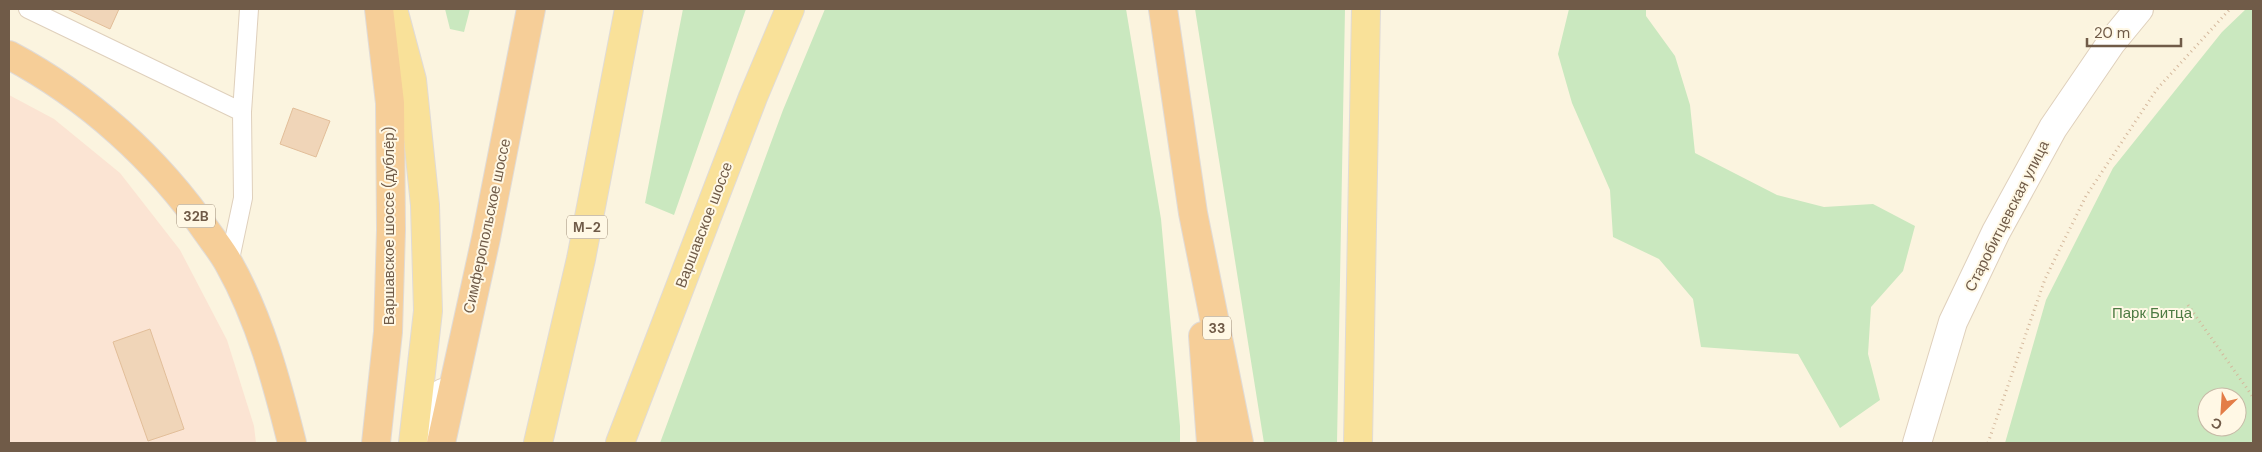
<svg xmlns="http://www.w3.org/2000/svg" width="2262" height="452" viewBox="0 0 2262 452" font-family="'DM Sans',sans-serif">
<rect width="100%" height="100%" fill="#fbf4df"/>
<path fill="#fbe4d3" d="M9,95L54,119L120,173L180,250L227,340L254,426L256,443H9Z"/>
<path fill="#cae8bf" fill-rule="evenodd" d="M445,9H470L464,32L450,29Z
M683,9H746L674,215L645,203Z
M825,9H1126L1161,219L1180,426V443H660L783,110Z
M1195,9H1345L1337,443H1264Z
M1569,9H1646V16L1675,56L1690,105L1695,153L1777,195L1824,207L1873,204L1915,226L1903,271L1871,307L1868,354L1880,400L1840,428L1798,354L1701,347L1693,299L1659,259L1613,237L1610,190L1572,103L1558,54Z
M2246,9H2253V443H2005L2046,300L2113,168L2222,32ZM2207,397H2237V427H2207Z"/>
<path fill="#f0d5b8" stroke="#e2be99" d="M67,9H119L110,29Z
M293,108L330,121L316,157L280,144Z
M150,329L184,429L148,441L113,342Z"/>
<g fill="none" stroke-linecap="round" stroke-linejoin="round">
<defs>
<path id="service" d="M28,9L242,112
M229,264L243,198L242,112L249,9"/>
<path id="minor" d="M425,443L443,393"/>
<path id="tertiary" d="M1917,443L1953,322L1996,232L2053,128L2111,43L2139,9"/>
<path id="primary" d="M393,9L412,80L425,205L428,311L413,443
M538,443L581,259L629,9
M620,443L753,97L790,9
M1358,443L1366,9"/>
<path id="trunk" d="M1163,9L1193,213L1239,443
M9,55C88,97 157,159 208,233C215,243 223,253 229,264C260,319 277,383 292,443
M1203,336L1211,443
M376,443L388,332L391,230L390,103L379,9
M441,443L486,238L531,9"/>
</defs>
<use href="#service" stroke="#dfd0bc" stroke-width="20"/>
<use href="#minor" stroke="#dfd0bc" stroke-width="30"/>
<use href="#tertiary" stroke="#dfd0bc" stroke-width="30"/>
<use href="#primary" stroke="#e0dbd7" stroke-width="30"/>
<use href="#trunk" stroke="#e0dbd7" stroke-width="30"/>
<path stroke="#d4b89c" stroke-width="3" stroke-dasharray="1 4" stroke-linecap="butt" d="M2188,305L2253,397
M1988,443L2045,279L2086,196L2157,89L2230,9"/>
<use href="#service" stroke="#fff" stroke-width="18"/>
<use href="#minor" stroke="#fff" stroke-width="28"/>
<use href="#tertiary" stroke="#fff" stroke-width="28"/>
<use href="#primary" stroke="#f9e199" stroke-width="28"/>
<use href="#trunk" stroke="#f6ce98" stroke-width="28"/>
</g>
<g text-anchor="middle" stroke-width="4" stroke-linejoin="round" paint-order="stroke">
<g fill="#fff8e5" stroke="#9b8a77" stroke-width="1">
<rect x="177" y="204.5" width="38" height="23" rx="4"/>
<rect x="567" y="215.5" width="40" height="23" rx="4"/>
<rect x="1203" y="316.5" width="28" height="23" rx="4"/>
</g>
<g font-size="14" font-weight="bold" fill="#705b48">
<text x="196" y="221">32B</text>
<text x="587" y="232">М-2</text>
<text x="1217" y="333">33</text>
</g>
<g font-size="15" fill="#705b48" stroke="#fff8e5">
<text transform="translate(2007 216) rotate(-63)" y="5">Старобитцевская улица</text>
<text transform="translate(704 225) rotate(-69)" y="5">Варшавское шоссе</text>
<text transform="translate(389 226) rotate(-90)" y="5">Варшавское шоссе (дублёр)</text>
<text transform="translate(487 226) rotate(-78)" y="5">Симферопольское шоссе</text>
</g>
<g font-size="15" fill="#4d7b43" stroke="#fff8e5">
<text x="2152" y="318">Парк Битца</text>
</g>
</g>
<rect width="2262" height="452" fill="none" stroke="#705b48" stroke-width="20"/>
<g transform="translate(2222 412) rotate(205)"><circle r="24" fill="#fff8e5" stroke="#c6b9a6"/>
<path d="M0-4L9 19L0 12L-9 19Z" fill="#e37d47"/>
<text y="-8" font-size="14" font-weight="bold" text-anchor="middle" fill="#705b48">С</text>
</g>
<path d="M2087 38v8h94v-8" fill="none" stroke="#705b48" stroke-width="2.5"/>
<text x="2094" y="38" font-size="15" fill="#705b48" stroke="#fff8e5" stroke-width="4" paint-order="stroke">20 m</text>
</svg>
